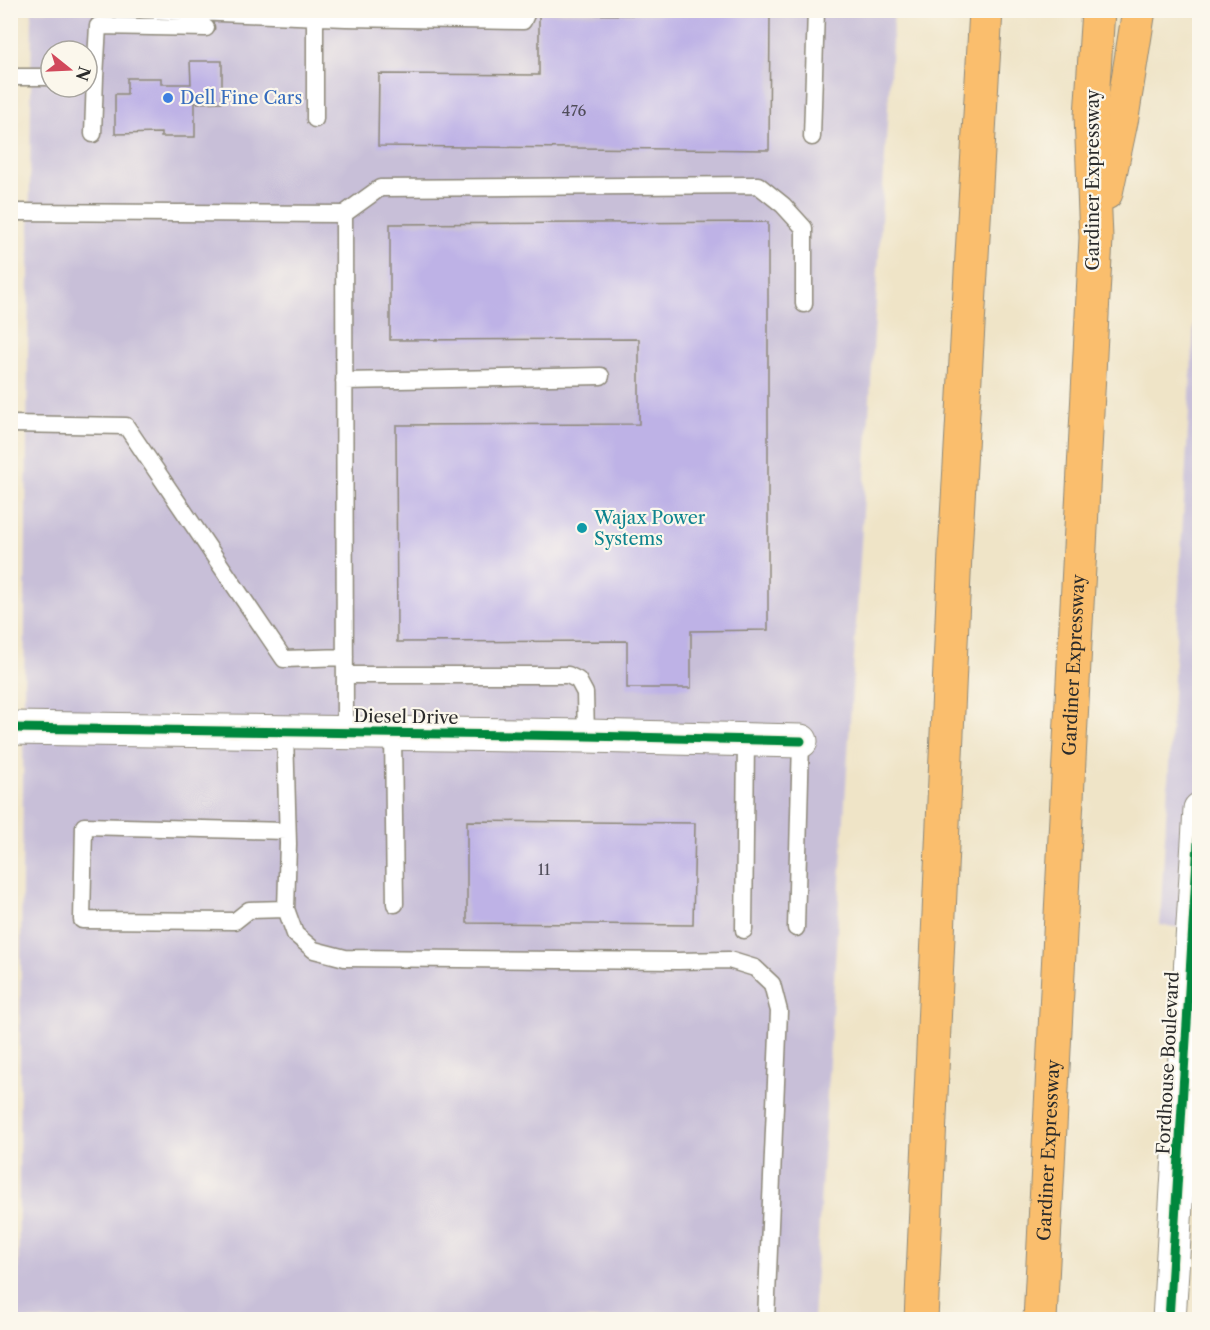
<svg xmlns="http://www.w3.org/2000/svg" width="1210" height="1330" viewBox="0 0 1210 1330" font-family="'Libre Caslon Text',serif">
<rect width="100%" height="100%" fill="#fbf7ec"/>
<filter id="ink" filterUnits="userSpaceOnUse"><feTurbulence type="fractalNoise" baseFrequency=".0167" numOctaves="2"/><feDisplacementMap in="SourceGraphic" scale="12" xChannelSelector="R" yChannelSelector="G"/><feConvolveMatrix kernelMatrix="1 2 1 2 8 2 1 2 1" color-interpolation-filters="sRGB"/></filter>
<filter id="wash" filterUnits="userSpaceOnUse"><feTurbulence type="fractalNoise" baseFrequency=".008" numOctaves="4" result="noise"/><feDisplacementMap in="SourceGraphic" scale="24" xChannelSelector="R" yChannelSelector="G"/><feGaussianBlur stdDeviation="1.35" result="paint"/><feColorMatrix in="noise" values="0 0 0 0 0 0 0 0 0 0 0 0 0 0 0 0 0 1.4 0 .05"/><feComposite in="paint" operator="in"/></filter>
<g filter="url(#wash)">
<rect width="100%" height="100%" fill="#efe4c7"/>
<path fill="#c8bfd8" fill-rule="evenodd" d="M32,11H894L813,1319L18,1320L20,1046ZM51,51H87V87H51Z
M1199,235V930L1160,925Z"/>
<g id="blocks">
<path fill="#beb2e6" d="M539,14L770,16L769,150L378,146L379,74L539,75Z
M190,61H222V102L195,103V137H161V133L115,134V94H127V78H161V84H191Z
M768,222V630L691,631V688H627V641L397,642L396,425L639,424V339L390,340V224Z
M467,821L695,823L693,925L467,923Z"/>
</g>
</g>
<g filter="url(#ink)">
<use href="#blocks" fill-opacity="0" stroke="#8d8879" stroke-width="1.5"/>
<g fill="none" stroke-linecap="round" stroke-linejoin="round">
<defs>
<path id="service" d="M144,10L346,18L523,21L528,10
M315,17V119
M10,77H51
M87,77H95L98,26L206,28
M93,134L95,77
M812,137L816,10
M10,212L344,214L380,188L758,185L783,205L804,228V304
M344,214L345,733
M344,381L601,376
M10,424L126,426L284,659L345,657
M345,675H568L578,680L585,693L586,736
M285,732L288,844L286,909L295,934L314,950L345,958L678,961L729,960L755,968L772,984L779,1011L766,1320
M393,733L395,904
M286,909L249,910L235,921L82,920L84,826L287,831
M796,928L801,741
M744,930L746,740"/>
<path id="minor" d="M10,728L586,736L801,741
M1169,1320L1200,809"/>
<g id="motorway">
<path d="M1106,193L1122,117L1139,10"/>
<path d="M921,1320L955,553L986,10"/>
<path id="s1" d="M1040,1320L1096,238L1091,116L1098,10"/>
</g>
</defs>
<use href="#service" stroke="#8d8879" stroke-width="19"/>
<use href="#minor" stroke="#8d8879" stroke-width="35"/>
<use href="#motorway" stroke="#8d8879" stroke-width="35"/>
<use href="#service" stroke="#fff" stroke-width="16"/>
<use href="#minor" stroke="#fff" stroke-width="33"/>
<use href="#motorway" stroke="#fabe6d" stroke-width="33"/>
<defs>
<path id="cycleway" d="M10,728L586,736L801,741
M1169,1320L1200,809"/>
</defs>
<use href="#cycleway" stroke="#fbf7ec" stroke-width="13"/>
<use href="#cycleway" stroke="#00873e" stroke-width="9"/>
</g>
</g>
<circle fill="#3f7fe0" stroke="#fbf7ec" stroke-width="2" cx="168" cy="98" r="6"/>
<circle fill="#0f9aa8" stroke="#fbf7ec" stroke-width="2" cx="582" cy="528" r="6"/>
<g text-anchor="middle" stroke-width="4.5" stroke-linejoin="round" paint-order="stroke">
<g font-size="15" fill="#504d5a">
<text x="574" y="116">476</text>
<text x="544" y="875">11</text>
</g>
<g font-size="18" fill="#366cbe" stroke="#fbf7ec" text-anchor="start">
<text x="180" y="104">Dell Fine Cars</text>
</g>
<g font-size="18" fill="#2b2b2b" stroke="#fbf7ec">
<text transform="translate(1093 180) rotate(-90)" y="6">Gardiner Expressway</text>
<text dy="6" stroke="none"><textPath href="#s1" startOffset="656">Gardiner Expressway</textPath></text>
<text transform="translate(406 717) rotate(1)" y="6">Diesel Drive</text>
<text transform="translate(1168 1063) rotate(-87)" y="6">Fordhouse Boulevard</text>
<text dy="6" stroke="none"><textPath href="#s1" startOffset="170">Gardiner Expressway</textPath></text>
</g>
<g font-size="18" fill="#0d838f" stroke="#fbf7ec" text-anchor="start">
<text x="594" y="524">Wajax Power<tspan x="594" dy="21">Systems</tspan></text>
</g>
</g>
<rect width="1210" height="1330" fill="none" stroke="#fbf7ec" stroke-width="36"/>
<g transform="translate(69 69) rotate(108)"><circle r="28" fill="#fbf7ec" stroke="#a8a59f" stroke-width="1.5"/>
<path d="M0-4.5L10 22L0 15L-10 22Z" fill="#d1495b"/>
<text y="-9" font-size="16" font-weight="bold" text-anchor="middle" fill="#2b2b2b">N</text>
</g>
</svg>
